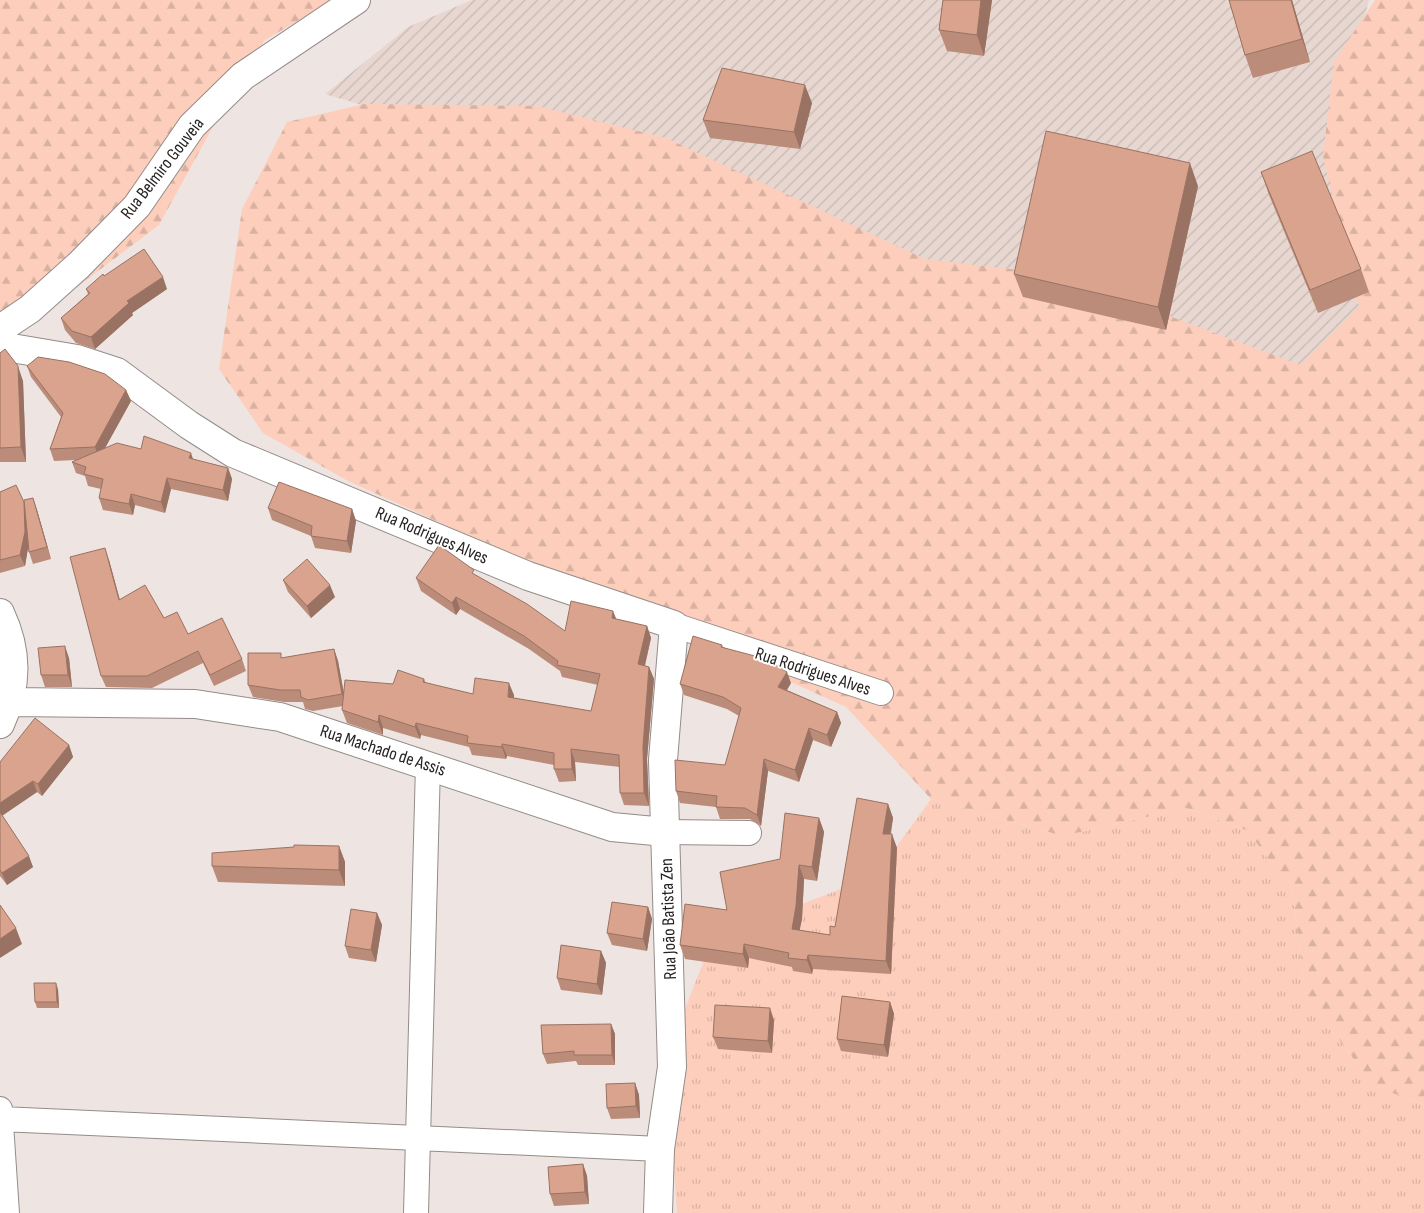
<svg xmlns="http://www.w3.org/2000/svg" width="1424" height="1213" viewBox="0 0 1424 1213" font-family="'Sofia Sans Condensed',sans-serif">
<defs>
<pattern id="industrial-furrows" width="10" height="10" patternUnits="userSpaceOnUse" patternTransform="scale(1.25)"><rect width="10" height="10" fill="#e7d7d0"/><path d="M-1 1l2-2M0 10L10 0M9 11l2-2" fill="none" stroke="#c6b8b2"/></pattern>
<pattern id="grass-tufts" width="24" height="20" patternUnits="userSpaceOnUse" patternTransform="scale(1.25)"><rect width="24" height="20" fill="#fdcebc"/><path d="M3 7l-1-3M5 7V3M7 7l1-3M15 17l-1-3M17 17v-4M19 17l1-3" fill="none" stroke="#d9b1a1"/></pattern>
<pattern id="forest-firs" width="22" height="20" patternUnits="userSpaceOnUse" patternTransform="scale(1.25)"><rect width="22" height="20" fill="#fdcebc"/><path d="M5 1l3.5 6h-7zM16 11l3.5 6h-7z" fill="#d9b1a1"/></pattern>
</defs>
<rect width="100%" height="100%" fill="#eee5e2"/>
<path fill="url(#industrial-furrows)" d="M472,0H1369L1332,142L1424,424L325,94L408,27Z"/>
<path fill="url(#grass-tufts)" d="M931,799L1063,836L1186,808L1248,831L1292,892L1306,996L1374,1086L1424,1105V1213H677L673,1154L684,1011L713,938L875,876Z"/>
<path fill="url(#forest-firs)" d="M0,0H333L265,40L232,92L159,225L73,290L0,327Z
M1375,0H1424V1105L1374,1086L1306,996L1292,892L1248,831L1186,808L1063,836L931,799L846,707L348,481L263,433L219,369L242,209L287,122L364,104L537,106L666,138L925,259L1060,275L1300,365L1359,307L1323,156L1334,62Z"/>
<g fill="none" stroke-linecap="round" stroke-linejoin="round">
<defs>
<path id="street" d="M674,625L881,693
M665,832L749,833
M0,1109L7,1213
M1,1119L660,1149
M416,1213L428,765"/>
<path id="secondary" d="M0,329L30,309L79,265L137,206L192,126L243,76L356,0
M0,346L77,359L117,372L189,425L233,453L528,576L674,625L663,760L672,1067L660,1149L658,1213
M0,613C18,651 18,686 0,724
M10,702L195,704L280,717L612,827L665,832"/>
</defs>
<use href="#street" stroke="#938c89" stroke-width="26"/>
<use href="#secondary" stroke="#938c89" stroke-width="30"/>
<use href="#street" stroke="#fff" stroke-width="24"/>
<use href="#secondary" stroke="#fff" stroke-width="28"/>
</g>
<path fill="#bb8c79" d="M943,0H992L984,56L947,51L939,30Z
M1229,0H1292L1310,62L1253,78L1245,55Z
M812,103L800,149L710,138L703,120Z
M1261,172L1361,269L1369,292L1318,313L1269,195Z
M1198,186L1166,330L1023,297L1014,274Z
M104,276L167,289L132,313L133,315L95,349L76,343L65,330L61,318L88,294L86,289Z
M0,353L23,381L26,462H0Z
M27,366L126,390L131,401L105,448L141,449L228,468L232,479L228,501L171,489L165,513L135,505L133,515L103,510L99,498L101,489L88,486L85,476L76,473L72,462L76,460L54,461L50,449L61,417L31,377Z
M0,492L24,503L33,498L37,510L51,559L33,564L29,552L28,547L25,566L0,573Z
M268,508L352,509L356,521L351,553L315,548L311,536L272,520Z
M109,560L120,600L164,618L188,634L242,659L246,671L214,686L203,663L152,688L106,687L101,676Z
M476,576L565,631L616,619L647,626L651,638L645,666L649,667L654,679L647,759L649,806L624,805L620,793V767L575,762L576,781L559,782L554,769V765L507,756L506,759L472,755L469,747L421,735L420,739L383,728V735L347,723L342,710L343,706L313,711L305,709L303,702H284L253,697L248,685L282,658L334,649L338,661L344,693L424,679L426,683L473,694L514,695V698L591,711L598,685L562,677L560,671L529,649L460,609L456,615L421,591L416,578Z
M283,580L335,597L311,618L288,592Z
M722,645L723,647L791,683L787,690L837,712L841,723L831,747L813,740L799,782L768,771L761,826L750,819H720L716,807L680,803L676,791L725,765L739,716L727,709L684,695L680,684Z
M69,658L72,687H45L41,675Z
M69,745L73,757L42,796L37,792L2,816L33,867L7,885L0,876V762Z
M888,804L893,818L891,834L897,848L891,974L813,969L812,974L793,971L792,967L749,958L748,968L685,959L680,945L727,910L780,859L819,818L824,832L817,881L804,879L802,919L799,930L830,935L835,927Z
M339,846L345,862V886L218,882L212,866Z
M648,907L652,919L647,951L612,945L607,933Z
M377,913L382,925L376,962L349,958L345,946Z
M601,951L606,963L602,995L561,990L557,978Z
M58,989L59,1008H37L35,1002Z
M890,1002L894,1014L888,1057L841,1051L837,1039Z
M774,1020L772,1053L718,1049L713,1037Z
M611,1024L615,1034V1065H578L576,1061L547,1064L543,1054Z
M635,1083L639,1095L640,1118L611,1119L607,1108Z
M583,1164L587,1176L589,1204L554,1206L550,1194Z"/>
<path fill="#997263" d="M981,0H992L984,56L977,35Z
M1291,0H1292L1310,62L1302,39Z
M805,85L812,103L800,149L794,132Z
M1190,163L1198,186L1166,330L1158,307Z
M163,277L167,289L132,313L133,315L95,349L91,337L127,301Z
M18,366L23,381L26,462L21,447Z
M126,390L131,401L99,459L95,447Z
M191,453L195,465L189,458Z
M228,468L232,479L228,501L223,490Z
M167,478L171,489L165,513L161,502Z
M131,494L135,505L133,515L129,504Z
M33,498L37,510L51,559L47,547Z
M24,502L29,543L25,566L20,555Z
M352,509L356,521L351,553L347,541Z
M105,548L109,560L123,612L119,600Z
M330,585L335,597L311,618L307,606Z
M456,597L460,609L456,615L452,603Z
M613,611L618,623L612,618Z
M647,626L651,638L642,677L638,664Z
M65,646L69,658L72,687L68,675Z
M334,649L338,661L346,706L342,694Z
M649,667L654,679L647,759L649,806L644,793L643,746Z
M787,672L791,683L782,698L778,687Z
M509,683L514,695L512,710L508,697Z
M837,712L841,723L831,747L827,735Z
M379,715L383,728V735L378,722Z
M416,723L421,735L420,739L415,727Z
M809,728L813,740L799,782L795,770Z
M502,744L507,756L506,759L502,747Z
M69,745L73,757L42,796L38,784Z
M571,749L575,762L576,781L572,769Z
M764,759L768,771L761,826L757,815Z
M33,781L37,792L0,817V803Z
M888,804L893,818L888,847L883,834Z
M819,818L824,832L817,881L812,867Z
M892,834L897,848L891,974L886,961Z
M339,846L345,862V886L339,870Z
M29,856L33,867L7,885L2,873Z
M799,865L804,879L802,919L797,943L792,929Z
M648,907L652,919L647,951L643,939Z
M377,913L382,925L376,962L371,950Z
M16,928L22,944L0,958V939Z
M744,944L749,958L748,968L743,954Z
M601,951L606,963L602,995L597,984Z
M808,955L813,969L812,974L807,960Z
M56,983L58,989L59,1008L57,1002Z
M890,1002L894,1014L888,1057L884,1045Z
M770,1008L774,1020L772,1053L768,1041Z
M611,1024L615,1034V1065L612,1055Z
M635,1083L639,1095L640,1118L636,1106Z
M583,1164L587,1176L589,1204L585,1192Z"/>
<path fill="#daa38d" stroke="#997263" d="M943,0H981L977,35L939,30Z
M1229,0H1291L1302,39L1245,55Z
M722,68L805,85L794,132L703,120Z
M1046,131L1190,163L1158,307L1014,274Z
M1312,151L1361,269L1310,290L1261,172Z
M144,249L163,277L127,301L129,303L91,337L72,331L61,318L90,293L86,289L103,274L104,276Z
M5,349L18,366L21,447L0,448V353Z
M38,357L69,362L105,374L126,390L95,447L50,449L63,413L27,366Z
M144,436L191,453L189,458L228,468L223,490L167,478L161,502L131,494L129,504L99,498L103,479L84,474L86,467L72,462L117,443L141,449Z
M279,482L352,509L347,541L311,536L312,526L268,508Z
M16,485L24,502L25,532L20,555L0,560V492Z
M33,498L47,547L29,552L24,500Z
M439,545L474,570L472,573L527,604L565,631L571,601L613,611L612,618L647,626L638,664L649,667L643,746L644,793H620L619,755L571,749L572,769H554V753L502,744V747L467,743L468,736L416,723L415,727L379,715L378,722L342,710L345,680L393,684L398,670L424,679L423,682L473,694L475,678L509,683L508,697L591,711L600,674L557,665L558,661L524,636L456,597L452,603L416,578Z
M105,548L119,600L145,585L164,618L177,612L188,634L222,618L242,659L210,675L198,651L147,676H101L70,557Z
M307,559L330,585L307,606L283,580Z
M693,636L722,645L721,647L766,659L787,672L778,687L837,712L827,735L809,728L795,770L764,759L757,815L745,808L716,807L717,796L676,791L675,760L725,765L741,708L723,697L680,684Z
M65,646L68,675H41L38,648Z
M334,649L342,694L308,700L301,697L300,690H280L248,685V653H281V658Z
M35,718L69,745L38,784L33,781L0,803V762Z
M857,798L888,804L883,834H892L886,961L808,955L807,960L788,958L789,953L744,944L743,954L680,945L685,904L727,910L720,872L780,859L785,813L819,818L812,867L799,865L796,906L792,929L830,935V926L835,927Z
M0,812L29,856L2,873L0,870Z
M294,845L339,846V870L212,866V853L294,847Z
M612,902L648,907L643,939L607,933Z
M0,905L16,928L0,939Z
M351,909L377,913L371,950L345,946Z
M561,945L601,951L597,984L557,978Z
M34,983H56L57,1002H35Z
M842,996L890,1002L884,1045L837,1039Z
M715,1005L770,1008L768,1041L713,1037Z
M611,1024L612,1055H574V1051L543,1054L541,1025Z
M635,1083L636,1106L607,1108L606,1084Z
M583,1164L585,1192L550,1194L548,1167Z"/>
<g text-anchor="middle" stroke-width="4" stroke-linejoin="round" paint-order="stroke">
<g font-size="18" fill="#262322" stroke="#fff">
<text transform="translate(162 168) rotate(-52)" y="6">Rua Belmiro Gouveia</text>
<text transform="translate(432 535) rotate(23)" y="6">Rua Rodrigues Alves</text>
<text transform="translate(813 671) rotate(18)" y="6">Rua Rodrigues Alves</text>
<text transform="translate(383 750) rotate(18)" y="6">Rua Machado de Assis</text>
<text transform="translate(668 919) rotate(-92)" y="6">Rua João Batista Zen</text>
</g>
</g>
</svg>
